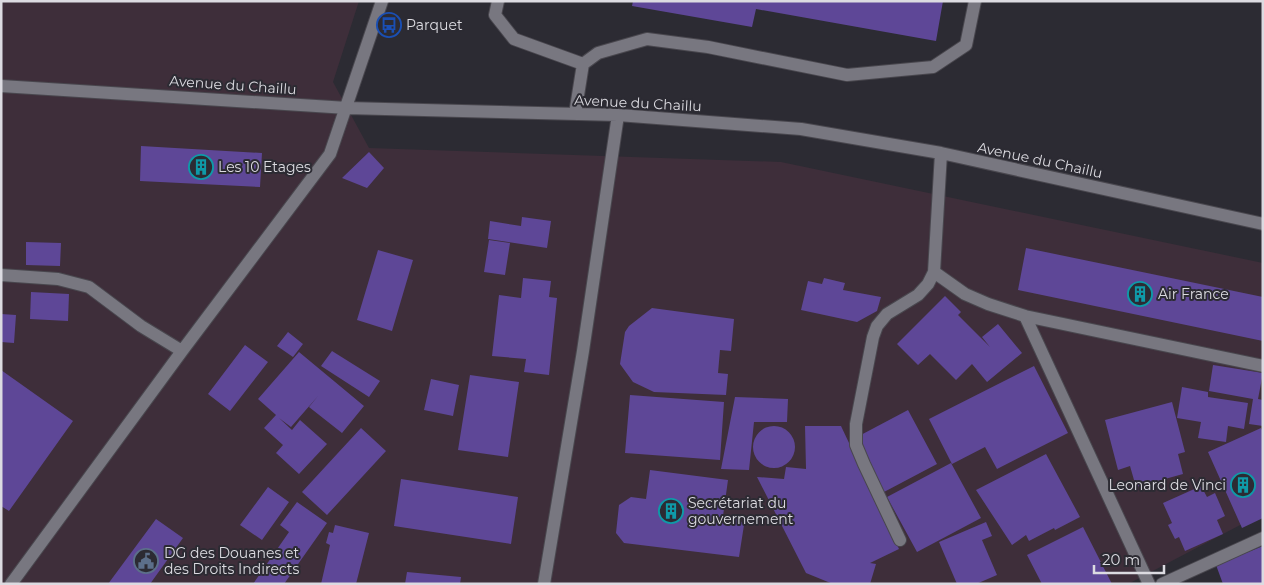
<svg xmlns="http://www.w3.org/2000/svg" width="1264" height="585" viewBox="0 0 1264 585" font-family="Montserrat,sans-serif">
<rect width="100%" height="100%" fill="#2c2b33"/>
<path fill="#3e2e3a" d="M1,1H359L333,82L369,148L781,162L1263,263V513L1128,584H1Z"/>
<path fill="#5e4797" d="M633,1H943L936,41L756,9L752,27L632,6Z
M141,146L262,153L260,187L140,181Z
M369,152L384,168L367,188L342,178Z
M522,217L551,221L547,248L488,239L490,221L521,226Z
M489,240L510,243L505,275L484,272Z
M26,242L61,243L60,266L26,265Z
M1026,248L1263,297V341L1018,290Z
M378,250L413,260L392,331L357,320Z
M523,278L551,281L549,297L557,298L549,375L524,372L526,359L492,356L499,295L521,298Z
M824,278L845,283L843,290L881,297L877,311L857,322L801,310L808,281L822,284Z
M31,292L69,294L68,321L30,319Z
M945,296L961,312L958,315L990,347L982,337L998,324L1022,353L987,382L972,364L956,380L930,354L918,365L897,344Z
M652,308L734,319L731,351L720,350L718,373L728,374L726,395L654,392L633,382L620,364L625,332L629,326Z
M1,314L16,315L14,343L1,342Z
M288,332L303,344L293,357L277,346Z
M245,345L268,362L230,411L208,394Z
M332,351L380,381L369,397L321,366Z
M299,352L364,406L342,433L309,407L318,396L291,427L279,418L292,430L300,420L327,444L299,474L276,453L283,445L264,428L276,415L258,399Z
M1213,365L1263,373L1258,399L1263,400V426L1249,424L1253,399L1209,391Z
M1034,366L1068,433L997,469L985,447L952,464L929,419Z
M1,370L73,421L9,511L1,506Z
M470,375L519,382L508,457L458,450Z
M431,379L459,385L453,416L424,410Z
M1182,387L1208,392V397L1248,403L1244,429L1228,426L1226,442L1198,438L1201,422L1177,418Z
M630,395L724,402L720,460L625,453Z
M735,397L788,399L787,422H754L749,470L721,469Z
M1172,402L1185,452L1178,454L1183,474L1136,487L1130,466L1118,470L1105,420Z
M908,410L937,464L884,492L857,437Z
M753 447a21 21 0 1 1 42 0a21 21 0 1 1-42 0Z
M805,426H841L899,549L870,563L876,564L870,584H833L806,573L757,477L784,479L786,467L806,469Z
M361,428L386,451L327,515L302,492Z
M1261,428L1263,432V518L1242,528L1208,452Z
M1046,454L1080,517L1055,530L1054,528L1029,541L1026,535L1012,545L976,490Z
M951,463L981,518L917,552L887,497Z
M650,470L728,480L723,516L738,518L744,525L739,557L624,543L616,533L619,505L631,497L646,499Z
M401,479L518,497L511,544L394,526Z
M1201,486L1207,497L1215,493L1225,516L1217,520L1223,534L1185,551L1179,537L1175,539L1168,525L1172,523L1163,503Z
M268,487L289,502L262,540L240,525Z
M297,502L327,523L284,584H253L289,532L280,525Z
M156,519L183,538L150,584H108Z
M986,522L992,536L982,540L997,575L976,584H957L939,542Z
M335,525L369,533L356,584H321L330,545L326,543L329,532L333,533Z
M1083,527L1112,584H1042L1027,555Z
M1263,546V584H1223L1216,565Z
M407,572L461,577L460,584H405Z"/>
<g fill="none" stroke-linecap="round" stroke-linejoin="round">
<defs>
<path id="minor" d="M498,1L495,15L514,39L583,64
M1,86L347,108L618,115L801,129L941,153L1263,224
M575,114L583,64L598,53L647,39L708,47L847,75L933,67L966,45L975,1
M934,272L965,294L988,304L1025,316L1263,366
M1,275L58,279L89,287L141,326L182,351
M1025,316L1149,584
M900,540L864,464L856,445V424L873,337L877,326L887,314L918,295L928,284L934,272L941,153
M11,584L182,351L330,154L382,1
M544,584L583,351L618,115
M1162,584L1263,538"/>
</defs>
<use href="#minor" stroke="#49474e" stroke-width="14"/>
<use href="#minor" stroke="#787780" stroke-width="12"/>
</g>
<defs>
<symbol id="bus-ring" viewBox="-11 -11 22 22"><circle r="9.5" fill="#2c2b33" stroke="#1a4fb4" stroke-width="1.5"/><path d="M-5-6H5V4H4V6H2V4H-2V6H-4V4H-5ZM-3.5-4V0h7V-4ZM-3.5 1.2v1.5H-2V1.2ZM2 1.2v1.5H3.5V1.2Z" fill="#1a4fb4"/></symbol>
<symbol id="building-ring" viewBox="-11 -11 22 22"><circle r="9.5" fill="#2c2b33" stroke="#0f9aa8" stroke-width="1.5"/><path d="M-4-6H4V6H1V3H-1V6H-4ZM-2.5-4.3h1.7v1.8h-1.7ZM.8-4.3h1.7v1.8H.8ZM-2.5-1h1.7V.8h-1.7ZM.8-1h1.7V.8H.8Z" fill="#0f9aa8"/></symbol>
<symbol id="civic-ring" viewBox="-11 -11 22 22"><circle r="9.5" fill="#2c2b33" stroke="#5c6f8a" stroke-width="1.5"/><path d="M-.6-6.5H3V-4.5H.6V-3L4-1V1h2V6H-6V1h2V-1L-.6-3ZM-1.2 2.5V6h2.4V2.5Z" fill="#5c6f8a"/></symbol>
</defs>
<g fill-rule="evenodd">
<use href="#bus-ring" x="375" y="11" width="28" height="28"/>
<use href="#building-ring" x="187" y="153" width="28" height="28"/>
<use href="#building-ring" x="1126" y="280" width="28" height="28"/>
<use href="#building-ring" x="1229" y="471" width="28" height="28"/>
<use href="#building-ring" x="657" y="497" width="28" height="28"/>
<use href="#civic-ring" x="132" y="547" width="28" height="28"/>
</g>
<g text-anchor="middle" stroke-width="4" stroke-linejoin="round" paint-order="stroke">
<g font-size="14" fill="#dcdbe1" stroke="#2c2b33" text-anchor="start">
<text x="406" y="30">Parquet</text>
<text x="218" y="172">Les 10 Etages</text>
<text x="1158" y="299">Air France</text>
<text x="1226" y="490" text-anchor="end">Leonard de Vinci</text>
<text x="688" y="508">Secrétariat du<tspan x="688" dy="16">gouvernement</tspan></text>
<text x="164" y="558">DG des Douanes et<tspan x="164" dy="16">des Droits Indirects</tspan></text>
</g>
<g font-size="14" fill="#dcdbe1" stroke="#2c2b33">
<text transform="translate(233 85) rotate(4)" y="5">Avenue du Chaillu</text>
<text transform="translate(638 103) rotate(3)" y="5">Avenue du Chaillu</text>
<text transform="translate(1040 160) rotate(12)" y="5">Avenue du Chaillu</text>
</g>
</g>
<rect width="1264" height="585" fill="none" stroke="#dcdbe1" stroke-width="5"/>
<path d="M1094 565v8h70v-8" fill="none" stroke="#dcdbe1" stroke-width="2.5"/>
<text x="1102" y="565" font-size="15" fill="#dcdbe1" stroke="#2c2b33" stroke-width="4" paint-order="stroke">20 m</text>
</svg>
